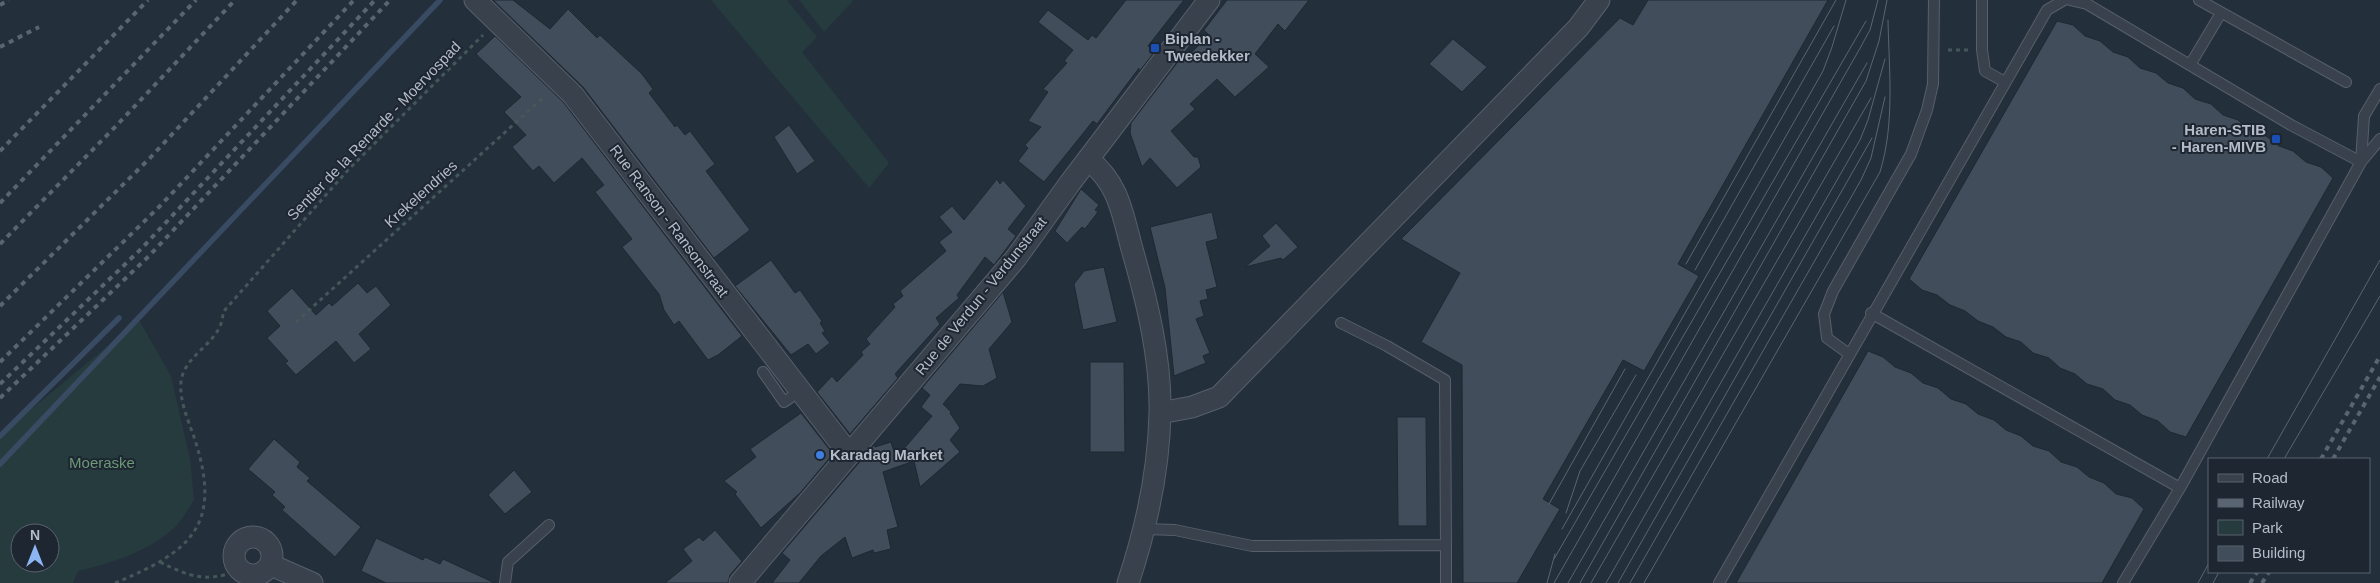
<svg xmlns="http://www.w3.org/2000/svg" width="2380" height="583" viewBox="0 0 2380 583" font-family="Helvetica,sans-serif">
<rect width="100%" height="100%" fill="#242f3c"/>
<path fill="#263b3d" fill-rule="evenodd" d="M711,0H787L817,37L802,52L889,163L869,188Z
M799,0H852L853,1L824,32Z
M139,320L171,376L190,459L194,500C188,509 182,521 173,529C147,552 112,563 78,571L73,583H0V435ZM20,533H50V563H20Z"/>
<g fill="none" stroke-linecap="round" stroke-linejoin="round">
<path stroke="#394a63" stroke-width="5.5" d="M0,436L119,318
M0,464L440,0"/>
</g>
<path fill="#414d5b" stroke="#1f2833" d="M493,0H513L550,29L568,9L597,38L600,35L642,74L653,89L649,93L675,127L677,125L685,135L690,131L715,164L706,171L750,230L714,258L583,87Z
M1126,0H1184L1148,46L1155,51L1139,72V68L1097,124L1093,121L1044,182L1018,161L1028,148L1025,145L1041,127L1028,121L1048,92L1043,89L1067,63L1064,61L1073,50L1038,22L1048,10L1088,40L1092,35L1096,38Z
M1227,0H1309L1285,31L1278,24L1255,54L1269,67L1235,97L1217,79L1190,104L1195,109L1171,131L1194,157H1198L1201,167L1177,188L1150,158L1142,167L1130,133L1131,123L1180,59L1182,62L1209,35L1204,30Z
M1648,0H1828L1678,264L1699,276L1644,371L1623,360L1543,499L1560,509L1517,583H1463L1462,365L1421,342L1460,273L1401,239L1620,18L1633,25Z
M2057,21L2073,25L2085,36L2100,41L2113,52L2128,57L2140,68L2156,73L2168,83L2183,88L2195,99L2211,104L2223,115L2238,120L2250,131L2266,136L2279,146L2293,151L2306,162L2321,167L2333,178L2186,437L2170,432L2158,421L2142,415L2130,405L2115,400L2103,389L2087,384L2075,374L2060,368L2049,358L2033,353L2021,342L2006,337L1993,327L1978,321L1965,311L1950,305L1937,295L1922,290L1909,279Z
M495,36L564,103L742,336L718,355L708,360L679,321L674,325L664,310L659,294L622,247L632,239L595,192L604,185L582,158L554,183L539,166L533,171L512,147L526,135L504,112L521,97L476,54Z
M1453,39L1487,67L1462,92L1429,64Z
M789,125L815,161L797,174L774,137Z
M997,179L1000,184L1003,180L1026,206L1008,229L1016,236L994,265L985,257L957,295L959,298L936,318L940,324L895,374L898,378L850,434L817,392L832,376L837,382L863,355L861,352L870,344L866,339L895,307L893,304L903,296L900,291L946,251L939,242L952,232L939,217L952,206L964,220Z
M1081,189L1099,205L1095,210L1098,212L1085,229L1082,227L1067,243L1055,231Z
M1212,212L1218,239L1206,242L1217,287L1206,290L1208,299L1200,301L1204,316L1196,319L1210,353L1203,356L1206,363L1174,376L1165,288L1150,227Z
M1276,223L1298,247L1283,260L1281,258L1245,267L1270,246L1262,236Z
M771,260L795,293L800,290L822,321L820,323L825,331L822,333L830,343L816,354L808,344L791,355L735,286Z
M1104,267L1117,322L1083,330L1074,284L1084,271Z
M358,283L367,293L376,286L391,305L359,334L371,349L354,363L336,341L296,375L285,363L288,361L267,338L280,326L267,311L292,288L316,315L329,303L332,306Z
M1003,292L1012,322L989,349L997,378L983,386L960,384L943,404L951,412L950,413L960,428L950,440L960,452L920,487L914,461L883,472L898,527L887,530L891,549L874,553L873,550L852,558L845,537L821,556L799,583H772L790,560L782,553L874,445L875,447L891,442L896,458L932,416L921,407L930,395L922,388Z
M1868,351L1883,357L1895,367L1911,373L1923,383L1938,388L1951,399L1966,404L1978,414L1994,420L2006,430L2021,436L2033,446L2049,451L2061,462L2077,467L2089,477L2104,483L2116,494L2132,498L2144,509L2102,583H1736Z
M1090,362H1124L1125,452H1090Z
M801,413L833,454L800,493L761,528L735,494L737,492L724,481L756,457L750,449Z
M1397,417H1426L1427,526H1398Z
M274,439L300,462L297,467L310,478L307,481L361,527L335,557L282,510L285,507L272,495L275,492L248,469Z
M514,470L532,492L505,514L488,495Z
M715,530L742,561L730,575L728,583H665L692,561L683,549L699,537L703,541Z
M376,538L423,560L425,557L440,564L443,559L495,583H386L361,571Z"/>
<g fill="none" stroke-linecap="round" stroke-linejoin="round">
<defs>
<path id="lane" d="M1982,0V50L1985,71L2005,82
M2070,0L2087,4L2291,125L2361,162
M2199,0L2346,82
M2190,65L2221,13
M2361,162L2364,116L2380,89
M1871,313L2180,488
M1341,323L1387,346L1445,380L1446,545
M1849,354L1827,338L1824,314L1833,291L1911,154L1927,110L1933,84L1934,0
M763,372L784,402L800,391
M1145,529L1175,530L1252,546L1446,545V583
M505,583L508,562L549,525
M1719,583L2047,10L2064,0
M2123,583L2180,488L2361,162L2380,139"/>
<path id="street" d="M475,0L573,95L849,454
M1088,159C1119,184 1122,212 1132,249C1147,301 1161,358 1160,412C1159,470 1146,529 1128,583
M1160,413L1192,407L1219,397L1578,28L1599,0
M234 556a19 19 0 1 1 38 0a19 19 0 1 1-38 0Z
M271,565L312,583
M740,583L1016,258L1070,183L1209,0"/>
</defs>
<use href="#lane" stroke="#565f6a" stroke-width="12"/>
<use href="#street" stroke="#565f6a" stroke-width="23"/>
<path stroke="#44585a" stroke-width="3" stroke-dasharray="4 4" stroke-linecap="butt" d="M1948,50H1969
M296,322L545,96
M160,562C190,577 207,583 239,570
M115,583C190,552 223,526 195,440C189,422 179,401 181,382C184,353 223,343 223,312L348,170L483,35"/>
<use href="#lane" stroke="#38414c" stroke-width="10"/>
<use href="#street" stroke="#38414c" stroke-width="21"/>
<path stroke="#5a6573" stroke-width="1" d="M1686,264L1836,0
M1695,270L1834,26
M2267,459L2380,260
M2284,459L2380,296
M1549,504L1625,369
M1566,513L1580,471L1636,375
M1562,529L1823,71L1832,47L1846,0
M1554,559L1866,21
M1547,583L1555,554
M1554,583L1859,50L1870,30L1878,0
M1568,583L1867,63
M1580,583L1866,81L1879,41L1887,0
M1591,583L1871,98
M1606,583L1860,140L1868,120L1885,59
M1618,583L1872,138
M1630,583L1861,180L1871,158L1885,97
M1644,583L1880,172C1895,123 1889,71 1888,20
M2198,583L2209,563
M2213,583L2219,572"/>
<path stroke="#5a6573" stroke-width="4" stroke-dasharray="5 5" stroke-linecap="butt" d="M0,5L9,0
M0,47L39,27
M0,151L148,0
M0,203L196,0
M0,244L117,125L235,0
M0,306L150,158L297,0
M0,362L160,206L354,0
M0,384L141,249L375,0
M0,398L149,256L390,0
M2321,459L2380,356
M2333,459L2380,377
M2250,583L2257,572
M2262,583L2269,572"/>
</g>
<g fill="#1a4fb4" stroke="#1d2631" stroke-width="2">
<rect x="1150" y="43" width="10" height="10" rx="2.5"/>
<rect x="2271" y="134" width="10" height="10" rx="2.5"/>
</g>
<circle fill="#3f7fe0" stroke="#1d2631" stroke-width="2" cx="820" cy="455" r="5"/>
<g text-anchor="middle" stroke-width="4" stroke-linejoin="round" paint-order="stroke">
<g font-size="15" font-weight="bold" fill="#b4bcc8" stroke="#1d2631" text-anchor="start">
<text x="1165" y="44">Biplan -<tspan x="1165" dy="17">Tweedekker</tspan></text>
<text x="2266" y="135" text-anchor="end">Haren-STIB<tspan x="2266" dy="17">- Haren-MIVB</tspan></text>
<text x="830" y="460">Karadag Market</text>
</g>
<g font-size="15" fill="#b4bcc8" stroke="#1d2631">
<text transform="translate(374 131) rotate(-46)" y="5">Sentier de la Renarde - Moervospad</text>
<text transform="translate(421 194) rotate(-42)" y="5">Krekelendries</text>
<text transform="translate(669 221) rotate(53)" y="5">Rue Ranson - Ransonstraat</text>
<text transform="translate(981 296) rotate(-51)" y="5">Rue de Verdun - Verdunstraat</text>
</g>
<g font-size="15" fill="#6c9876" stroke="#1d2631">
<text x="102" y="468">Moeraske</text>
</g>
</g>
<rect x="2208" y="458" width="162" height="115" fill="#1d2631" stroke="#59626d"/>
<rect x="2218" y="474" width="25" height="8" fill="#38414c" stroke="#59626d"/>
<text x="2252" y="483" font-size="15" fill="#b4bcc8">Road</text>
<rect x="2218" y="499" width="25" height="8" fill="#5a6573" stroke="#59626d"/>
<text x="2252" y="508" font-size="15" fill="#b4bcc8">Railway</text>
<rect x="2218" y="520" width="25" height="15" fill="#263b3d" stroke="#59626d"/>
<text x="2252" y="533" font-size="15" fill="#b4bcc8">Park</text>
<rect x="2218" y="546" width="25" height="15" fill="#414d5b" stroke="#59626d"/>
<text x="2252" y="558" font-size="15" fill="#b4bcc8">Building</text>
<g transform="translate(35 548)"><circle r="24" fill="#1d2631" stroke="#59626d"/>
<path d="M0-4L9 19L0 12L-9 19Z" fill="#8db5f4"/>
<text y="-8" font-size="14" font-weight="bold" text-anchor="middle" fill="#b4bcc8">N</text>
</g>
</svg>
